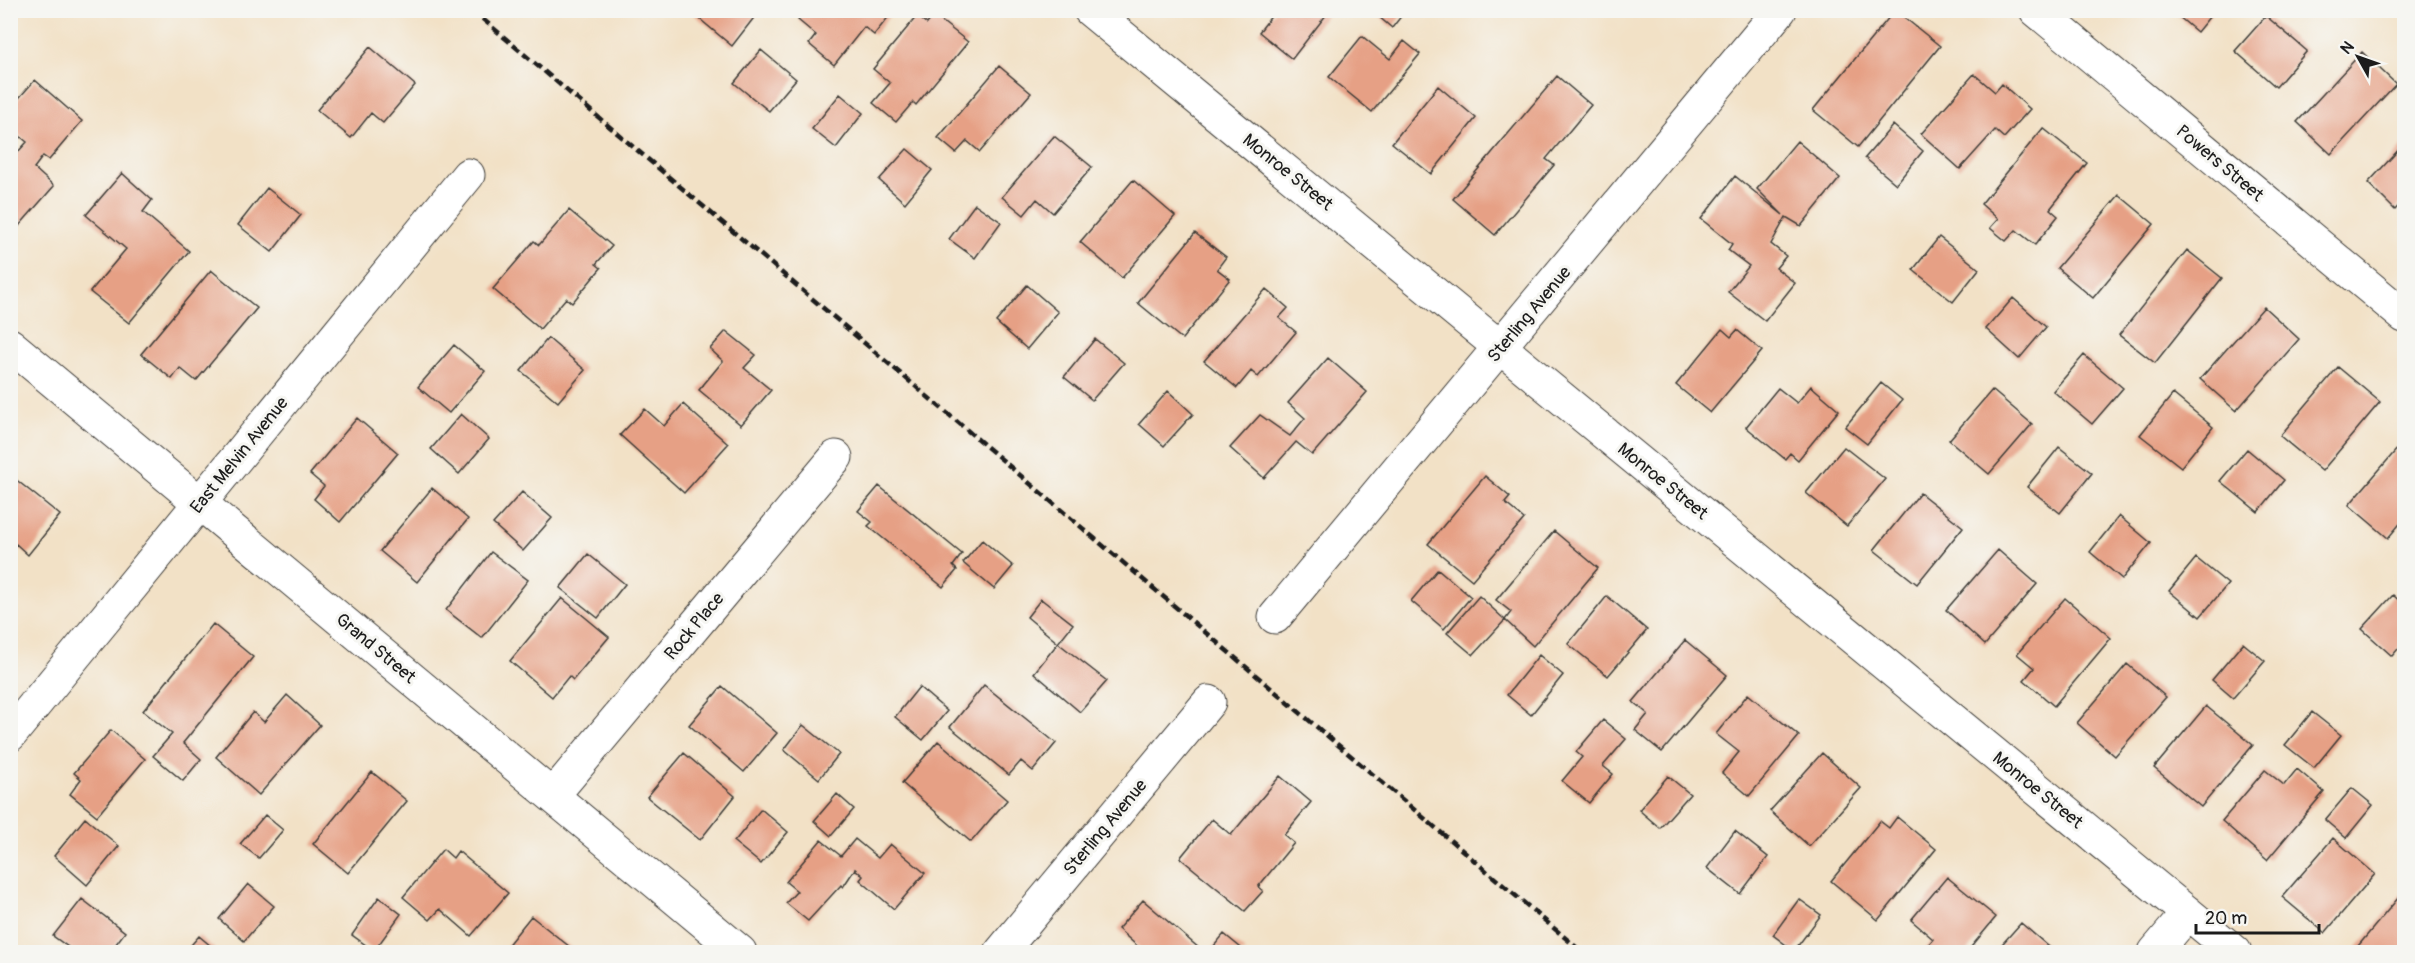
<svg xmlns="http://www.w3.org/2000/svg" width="2415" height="963" viewBox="0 0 2415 963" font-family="Pangolin,sans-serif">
<rect width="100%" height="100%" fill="#f6f6f2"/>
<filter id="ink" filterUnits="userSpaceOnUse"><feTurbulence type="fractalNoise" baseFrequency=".0167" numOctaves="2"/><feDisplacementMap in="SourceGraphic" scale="12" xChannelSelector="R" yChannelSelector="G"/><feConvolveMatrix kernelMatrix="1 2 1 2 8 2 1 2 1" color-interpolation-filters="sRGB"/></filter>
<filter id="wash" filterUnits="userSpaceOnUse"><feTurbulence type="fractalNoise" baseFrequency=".008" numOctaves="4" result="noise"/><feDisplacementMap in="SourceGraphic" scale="24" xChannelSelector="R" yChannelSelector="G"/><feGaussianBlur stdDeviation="1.35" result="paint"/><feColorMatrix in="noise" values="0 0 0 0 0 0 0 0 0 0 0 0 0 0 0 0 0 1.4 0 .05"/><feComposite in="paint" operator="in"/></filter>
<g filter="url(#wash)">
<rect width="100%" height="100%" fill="#f2e1c6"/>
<g id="blocks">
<path fill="#e6a085" d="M689,10H760L732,46Z
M806,10H894L874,35L864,27L834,65L809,44L816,35L798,20Z
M1276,10H1330L1292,59L1259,32Z
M1371,10H1406L1392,28Z
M1895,10L1940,46L1858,147L1813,110Z
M2180,10H2215L2197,32L2178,16L2181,12Z
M934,15L968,42L916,105L913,102L896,122L873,103L890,83L873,69L917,16L927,24Z
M2266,16L2307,51L2276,87L2235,51Z
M1362,36L1390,59L1404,41L1420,54L1372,112L1329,77Z
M370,47L415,85L383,123L371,113L351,138L317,110Z
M761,50L796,79L769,111L734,83Z
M2362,52L2396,84L2331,154L2297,122Z
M999,66L1031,93L980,152L967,141L956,153L938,138Z
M1974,74L1995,92L2002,84L2030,109L2004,138L1995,130L1960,169L1921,134Z
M1557,76L1591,105L1546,159L1554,165L1495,235L1453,199Z
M35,80L82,121L49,160L43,156L34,168L54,186L18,227L10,221V147L17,153L27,142L10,128V108Z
M1438,86L1476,118L1431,174L1392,143Z
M840,94L863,113L836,148L812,129Z
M1893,125L1923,151L1896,184L1865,158Z
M2043,128L2087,163L2050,209L2058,216L2035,245L2016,230L2006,241L1990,228L1998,219L1981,204Z
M1054,136L1092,167L1053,213L1037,199L1024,215L1002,197Z
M1797,141L1840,178L1801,226L1786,217L1771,244L1786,256L1776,268L1795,283L1765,321L1728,292L1749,266L1728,250L1732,244L1701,219L1735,176L1783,215L1757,189Z
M2404,144V200L2395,210L2368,183Z
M907,149L932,170L905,203L879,180Z
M122,173L152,200L143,212L189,251L129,323L90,292L126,249L86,215Z
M1133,180L1175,216L1122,278L1080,242Z
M267,188L301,215L272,252L238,225Z
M2119,195L2154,224L2093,298L2057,268Z
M975,204L1001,222L975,258L949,239Z
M569,210L612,246L596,264L601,268L572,303L566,298L540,329L493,289L534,241L539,245Z
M1195,233L1226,257L1217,269L1230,279L1182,339L1138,303Z
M1939,237L1979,269L1953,302L1913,270Z
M2187,250L2222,278L2155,363L2119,335Z
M211,270L257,308L196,381L180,368L172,379L141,354Z
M1027,285L1058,312L1027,349L996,322Z
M1266,289L1288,308L1279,318L1296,332L1258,377L1251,371L1237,388L1204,361Z
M2013,298L2046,327L2019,359L1986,329Z
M2264,307L2299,339L2236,411L2200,379Z
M1722,329L1731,337L1737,330L1762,351L1710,413L1676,385Z
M726,331L756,355L744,368L771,390L741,425L699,390L723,361L710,349Z
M548,338L585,370L558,402L521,371Z
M1095,339L1124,363L1092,400L1064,377Z
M454,345L485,371L449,413L418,387Z
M2084,355L2123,388L2092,424L2053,391Z
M1328,358L1367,392L1312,455L1296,442L1264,478L1230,448L1260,415L1290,436L1305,418L1288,403Z
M2338,367L2380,402L2322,471L2280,436Z
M1881,383L1902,400L1867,444L1845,427Z
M1811,386L1839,410L1798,460L1790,453L1785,459L1746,427L1778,388L1797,403Z
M1992,390L2032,424L1989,474L1949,440Z
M1168,391L1193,414L1164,446L1139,424Z
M2173,394L2213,427L2181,467L2140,435Z
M683,404L728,444L684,493L620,435L645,409L664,426Z
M461,414L489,439L459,474L431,449Z
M357,418L398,453L340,522L314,499L324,486L310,474Z
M2404,441V519L2388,538L2349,505Z
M1844,447L1885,479L1847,526L1806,493Z
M2059,447L2092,473L2060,513L2027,487Z
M2247,449L2284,480L2258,512L2220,481Z
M1485,476L1510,497L1505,503L1524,519L1472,580L1428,544Z
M14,478L60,515L28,555L16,544L10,551V483Z
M879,486L962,554L953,566L957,570L943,587L868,526L872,522L858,511Z
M432,488L468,519L417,582L380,551Z
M522,492L552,518L523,551L493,524Z
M1920,493L1963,527L1917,584L1874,550Z
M2119,516L2151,543L2122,579L2090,552Z
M1554,531L1598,568L1533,646L1505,620L1473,655L1447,633L1479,596L1505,620L1511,612L1496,600Z
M982,540L1013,566L994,589L963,563Z
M1998,550L2037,584L1985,645L1946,610Z
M491,552L528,580L482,638L446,610Z
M588,554L625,584L598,618L560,588Z
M2196,558L2228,584L2200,617L2169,591Z
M1438,569L1471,597L1444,629L1411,601Z
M2393,595L2404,605V642L2392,656L2362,629Z
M1607,596L1647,630L1608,676L1568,644Z
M562,598L609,637L573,680L569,676L552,697L510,661Z
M2065,598L2111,638L2054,706L2024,680L2034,668L2017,654Z
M1041,599L1073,624L1058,643L1027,617Z
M213,624L253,657L183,743L201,759L183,781L153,756L172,734L143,711Z
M1685,640L1727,675L1662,752L1635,730L1648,714L1633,702Z
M1058,643L1107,681L1080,712L1034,673Z
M2243,643L2265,661L2233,698L2212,680Z
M1539,655L1563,675L1531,715L1507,695Z
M2127,664L2166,697L2115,756L2077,723Z
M984,685L1056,743L1033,771L1021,761L1009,775L950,727Z
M722,686L777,733L744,772L689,725Z
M919,687L947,711L923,740L895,717Z
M1748,694L1799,736L1749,796L1722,773L1739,752L1716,734Z
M287,695L320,725L259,795L216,757L253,712L264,722Z
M2206,706L2253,745L2201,807L2154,768Z
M2312,712L2341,735L2314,768L2285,745Z
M1603,720L1626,739L1603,766L1613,774L1589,803L1562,781L1582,757L1576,752Z
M803,725L839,754L819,779L784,750Z
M111,730L145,759L97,816L70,794L81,779L74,773Z
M938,741L1007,800L971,842L902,783Z
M684,753L735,796L700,840L647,797Z
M1822,753L1861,788L1809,846L1770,811Z
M2297,769L2324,792L2267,860L2222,821L2265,770L2284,785Z
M372,772L407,801L348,873L313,844Z
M1280,776L1311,802L1284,835L1294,843L1258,887L1263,891L1245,911L1180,858L1212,819L1231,835Z
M1668,776L1690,794L1660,828L1639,810Z
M2352,788L2373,805L2346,838L2325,820Z
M837,794L854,809L831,836L814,821Z
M761,809L788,832L761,864L734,842Z
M265,815L283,830L259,858L240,844Z
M1897,817L1936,849L1878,920L1831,881L1880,821L1889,828Z
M85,818L119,846L87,885L54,856Z
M1735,831L1768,857L1740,894L1707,868Z
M2333,838L2375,874L2325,933L2282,897Z
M855,839L878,858L890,844L925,873L894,909L860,880L863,876L855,869L843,887L841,885L808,921L786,903L797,891L786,882L821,840L841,856Z
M443,849L453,858L458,851L508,893L471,936L440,909L430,920L403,897Z
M1947,877L1996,917L1967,952H1922L1933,939L1911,920Z
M248,884L274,906L244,941L219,919Z
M2404,891V952H2353Z
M379,897L401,914L374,951L352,935Z
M82,899L125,932L110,952H75L53,936Z
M1799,899L1821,915L1794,951L1773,935Z
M1143,900L1200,949L1197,952H1144L1118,929Z
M531,916L575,951L574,952H502Z
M2021,923L2055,952H1995Z
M1224,934L1246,952H1209Z
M199,936L218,952H185Z"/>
</g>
</g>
<g filter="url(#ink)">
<use href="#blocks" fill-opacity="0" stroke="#3c3a36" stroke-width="1.5"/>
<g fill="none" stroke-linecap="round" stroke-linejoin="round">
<defs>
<path id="street" d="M1090,10L2235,952
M2036,10L2404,316
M10,345L740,952
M1275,617L1780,10
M10,735L468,175
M553,795L836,457
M1001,952L1209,702
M2155,952L2188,913"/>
</defs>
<use href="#street" stroke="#3c3a36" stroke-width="35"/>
<use href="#street" stroke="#fff" stroke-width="33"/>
<path stroke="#1c1c1c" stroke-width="4.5" stroke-dasharray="9 4.5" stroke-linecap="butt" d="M472,10L1582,952"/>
</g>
</g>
<g text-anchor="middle" stroke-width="6" stroke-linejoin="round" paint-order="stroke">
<g font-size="18" fill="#1c1c1c" stroke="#f6f6f2">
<text transform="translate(2220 163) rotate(40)" y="6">Powers Street</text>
<text transform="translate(1288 172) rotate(39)" y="6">Monroe Street</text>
<text transform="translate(1529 314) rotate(-50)" y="6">Sterling Avenue</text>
<text transform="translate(239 455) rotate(-51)" y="6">East Melvin Avenue</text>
<text transform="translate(1663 481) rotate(39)" y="6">Monroe Street</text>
<text transform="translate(694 626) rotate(-50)" y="6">Rock Place</text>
<text transform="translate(376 648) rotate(40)" y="6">Grand Street</text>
<text transform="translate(2038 790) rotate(39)" y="6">Monroe Street</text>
<text transform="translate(1105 827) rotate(-50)" y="6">Sterling Avenue</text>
</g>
</g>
<rect width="2415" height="963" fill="none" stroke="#f6f6f2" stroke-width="36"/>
<g transform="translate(2358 57) rotate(310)" stroke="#f6f6f2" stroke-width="4.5" paint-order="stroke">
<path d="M0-4.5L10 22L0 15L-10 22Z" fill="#1c1c1c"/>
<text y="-9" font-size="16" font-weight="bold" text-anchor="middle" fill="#1c1c1c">N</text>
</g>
<path d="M2196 924v9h123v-9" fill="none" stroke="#1c1c1c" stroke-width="3"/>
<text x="2205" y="924" font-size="18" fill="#1c1c1c" stroke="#f6f6f2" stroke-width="4.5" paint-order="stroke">20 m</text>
</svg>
